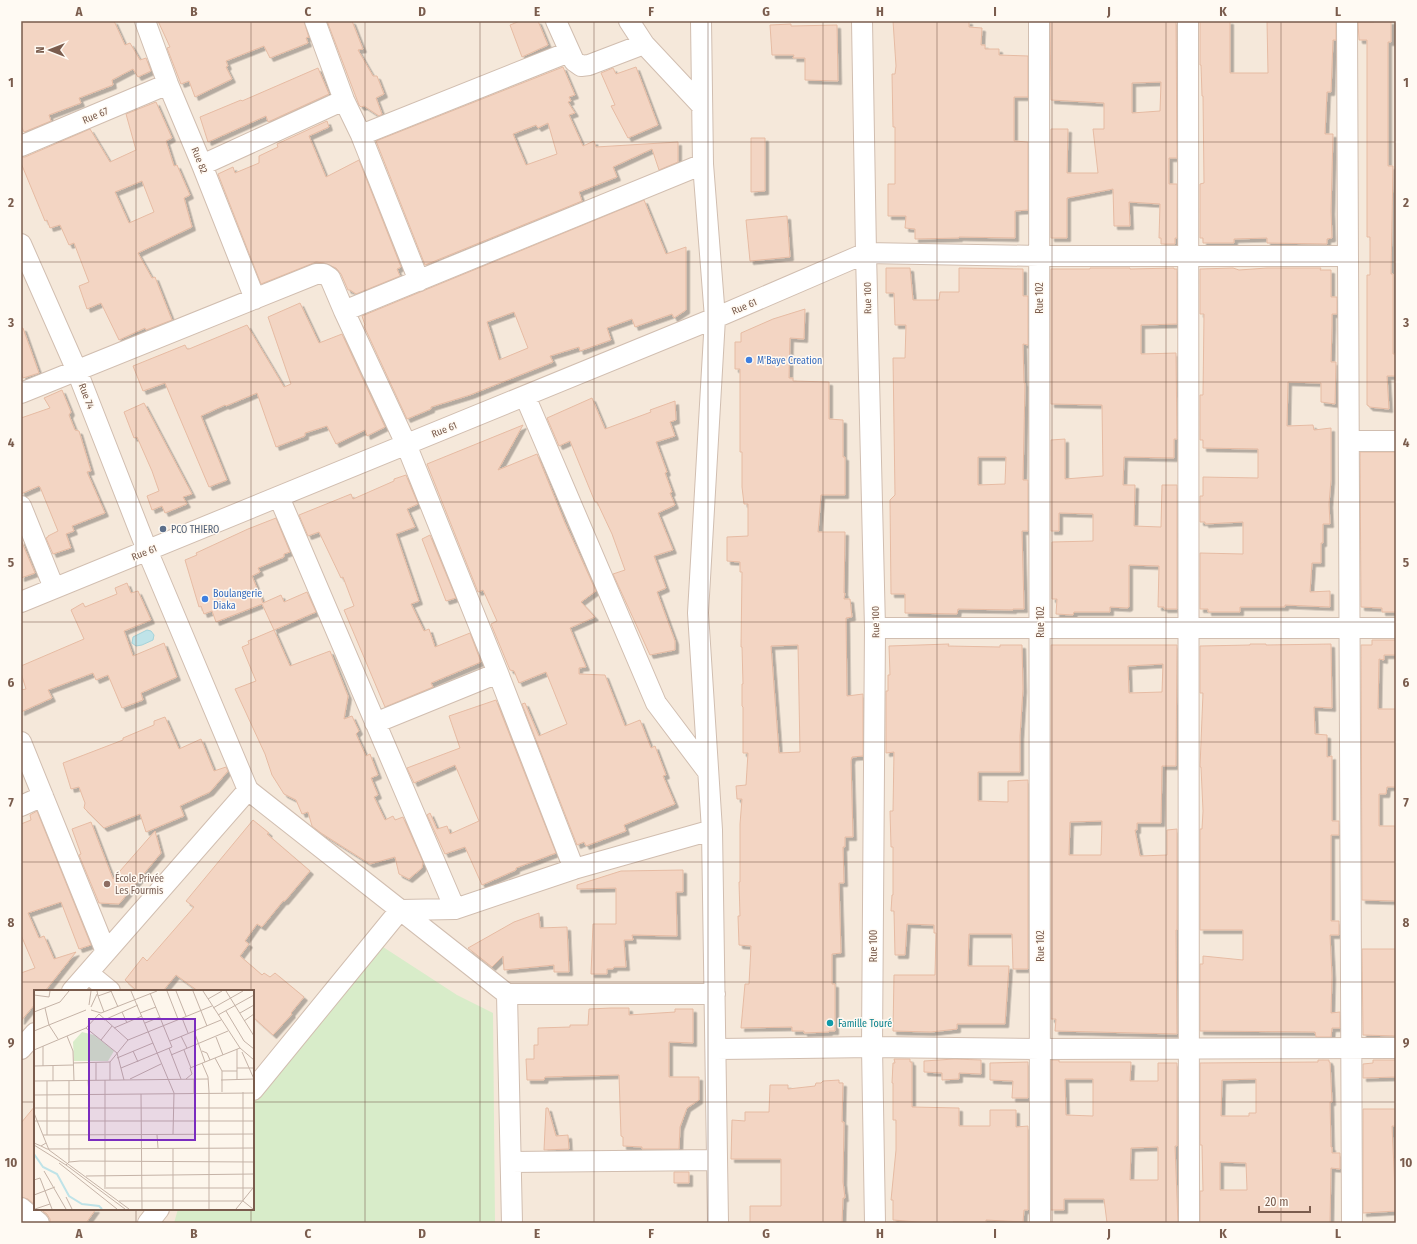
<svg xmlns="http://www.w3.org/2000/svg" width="1417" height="1244" viewBox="0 0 1417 1244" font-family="'Fira Sans Condensed',sans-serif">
<defs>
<filter id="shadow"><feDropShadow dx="3.5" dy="3.5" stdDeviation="0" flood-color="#0004"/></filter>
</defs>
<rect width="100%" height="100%" fill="#fdf6ec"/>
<path fill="#f5e8da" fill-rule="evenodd" d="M21,21H1396V1223H21ZM35,991H253V1209H35Z"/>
<path fill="#d8ecc9" d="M380,945L457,995L493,1013L495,1223H174L178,1209H253V1098Z"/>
<path fill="#bfe3e8" stroke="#a5d3da" d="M147,630L151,631L154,635L153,640L142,645L136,646L132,643L133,637Z"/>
<path fill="#f3d5c3" stroke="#e6bba3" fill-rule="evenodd" filter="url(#shadow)" d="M21,21H114L125,45L130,43L140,60L146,58L151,71L138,77L133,69L112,80L113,85L79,98L81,103L49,115L51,121L24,132L21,126Z
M158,21H304L309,38L308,37L306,38L308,43L270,58L264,46L226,61L228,66L226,67L232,79L195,97L189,81L181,84L167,48L170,47Z
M327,21H352L363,49L358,50L373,76H377L384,94L376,98L382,114L379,116L364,106L361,107L359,105Z
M520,21H538L548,45L522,57L510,25Z
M893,21H969V27L982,28L981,45H985V49H999V55L1028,56V97H1014V141L1028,142V210L1015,211V238L959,237V238L915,239V229L905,228L906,216H888V184H895V127H893L892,74H895L896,66Z
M1050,21H1176L1177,158H1169V184H1177V238H1175V244H1161V238H1159L1160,204L1129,202L1130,226H1114L1113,189L1067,198V238H1051V129H1068L1067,173H1098L1093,129H1104V103L1051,100ZM1161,82L1160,111L1132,113V83Z
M1200,21H1230V73H1268L1267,21H1336V40H1333L1331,92H1327L1325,134H1333L1331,211L1332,238L1327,239V244L1267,243V238L1234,239V243H1203V238H1200V184L1204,183L1203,96H1202L1201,65H1200Z
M1374,21H1391V42H1388V166H1393L1391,274H1393V354H1396V376H1387L1389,409L1369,407V406L1367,405V275H1370V237H1367V40H1359L1358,22H1374Z
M791,24V26L837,25L838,81L805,80V58H793L794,55H772L770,25Z
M563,67L575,95L569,97L571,101L568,102L575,113L569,115L583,146L594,141L596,147L678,142V162L659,170L652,149L613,167L617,177L579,192L582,201L425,265L376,141ZM548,123L557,154L526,165L513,134L536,125L538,128Z
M636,67L658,125L628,138L611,106L615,105L601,73L613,68L616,74Z
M318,68L329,94L268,122L266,116L208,142L200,117L241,100L242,101Z
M156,102L172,138L166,141L174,166L177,165L190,195L184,198L192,227L138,253L152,278L155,277L172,320L146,330L145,328L119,340L101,303L87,309L79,286L89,282L74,243L69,245L60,225L50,228L47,220L45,221L21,163V157H25L90,129L110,162L136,150L126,114ZM142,181L154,212L129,223L115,192Z
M327,121L329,127L309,136L326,177L359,160L401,267L397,269L400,276L356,294L350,290H348L341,274L336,268L324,263L316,262L261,284L218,174L233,167L235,173L259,163V156L278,147L277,144Z
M751,138H765V191L751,192Z
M644,200L666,254L686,247V310L674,318L672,314L635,327L632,319L607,328L611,340L580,351L579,347L550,356L553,362L470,395L431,407V409L407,419L364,326L365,325L362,316ZM514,312L528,348L499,360L487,322Z
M787,216L790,257L750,261L746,220Z
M886,268H910L913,300H939L940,292H959V268L1023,269V296H1028V345L1023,344L1024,383H1025L1023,480H1028V531H1022L1024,609H1013V610L958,609L957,614L905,613V594H891L890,500L895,495L893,358H905L906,325H895L894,293H886ZM978,457H1006L1005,484L978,485Z
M1090,268H1130V269L1174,268V269H1177V324L1141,325V354L1176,353L1177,439H1174V458L1124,457L1123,485H1135L1134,526L1161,527L1162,485H1177V609H1164V607H1158L1159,566L1129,565V607L1127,608L1110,607V612H1074L1073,615L1056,614L1057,599H1052V542L1093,541V514L1059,513V531H1051V440L1065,439V479L1103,476L1102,405L1051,404V269H1090Z
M1233,268L1239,270L1267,268H1321L1320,270H1331V297H1337V314H1332V326L1331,362H1336L1335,404L1321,402V383L1288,382L1287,426L1313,425L1314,430L1331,428V480L1329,504L1330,524H1323V543H1321V563H1312L1310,592L1330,591V607L1285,605V607H1240V612H1208V609H1200V553L1243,554V522L1205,524V522H1200V496H1203V477L1258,478V449L1203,448V440H1200V395H1203L1204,314H1200V269Z
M300,303L319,343L342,334L385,427L367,436L365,430L336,444L327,426L305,433V436L276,447L257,393L226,406L225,405L201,416L227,480L209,487L165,383L143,391L133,366L185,345L187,349H189L247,325L284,387L291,384L268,317Z
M805,309L804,339L790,338L789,378H793V381L829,382V419L843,420V457H845V495H821L818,532H845L844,593H845L844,599H850L852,617L846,618L847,696L863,694V756L852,757L851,761L853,837H845V847H843L844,883H839L841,953L832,954V984H835V1031H829V1032L804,1033V1031H792V1027L741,1028L745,984H749L751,946L739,945L738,916H740L739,882H740V824L742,799H737L736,786L746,785L748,753H743V707L742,706V684H743L742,647H741L742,572H740V562L727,561V537L748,536V504H744L742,487V452H740V369H735V342H741V333L773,319ZM798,645L800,752L779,753L771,646Z
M21,328H23L39,373L23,378L21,370Z
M62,390L71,412L69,415L75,430L79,431L91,471L87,472L105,513L72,526L74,531L66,534L71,548L53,554L46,538L48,537V536L58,531L40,487L39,486L21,494V418L50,408L44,398Z
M592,398L605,429L651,412L650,410L675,401L676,420L670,422L675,436L656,442L667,472L665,473L672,492L670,493L675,505L658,513L673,550L654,556L666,588L657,592L675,641V650L650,655L613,574L625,570L612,534L597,502H595L570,441L559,446L547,418Z
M144,403L192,494L183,497L187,504L165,513L162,506L152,510L147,496L159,491L152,471L137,437L134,438L124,412Z
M523,425L498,470L537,454L565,523L596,591L581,602L595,617L570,628L586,667L579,668V674L605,675L625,726L640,720L651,748L655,746L666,775L663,776L675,804L624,825L626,831L586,846L584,842L577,845L522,704L525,703L539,736L567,724L546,672L519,683L514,671L510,670L491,624L497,621L483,590L478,592L427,464Z
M1360,452H1396V612H1382V608L1361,607Z
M406,475L418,504L407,509L415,527L396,534L419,601L411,604L424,631L429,629L435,647L470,633L481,662L431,683L433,687L385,707L344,610L354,606L343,577L341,578L319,532L308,536L299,515L351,494L353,499L394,481V479Z
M276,518L290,552L284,554V557L258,568L260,572L252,576L263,603L281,595L284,602L307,592L316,612L274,630L262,604L216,622L212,611L204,614L201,606L199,607L185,560L197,555L196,553L248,529Z
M430,535L456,598L446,601L422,539Z
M21,540L35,573L21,578Z
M127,583L131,593L138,591L151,620L124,631L133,656L164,643L177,677L141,693L143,700L122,708L108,675L96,680L93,673L48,690L52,698L21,712V690L26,689L21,673V666L84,639L71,610L83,603L85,607L117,594L115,588Z
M274,630L290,666L330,651L348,696L344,719L352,716L359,731L356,734L366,756L370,754L378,775L371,778L378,795L374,797L385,820L393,816L395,820L403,817L423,862L422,868L409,879L399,874L395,857L370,864L321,833L312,826L308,812L302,814L296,800L284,794L272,775L265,754L235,689L256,681L242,647L249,644L248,641Z
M1372,640H1396V655H1384V660L1379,659L1378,709H1396V787H1387L1386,794H1379V826H1395L1396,901L1362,900L1361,645H1372Z
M949,644L948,646L1000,647V645H1022L1023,689L1020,736V772H978V801L1008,802V781L1028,780V969H1013L1012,934H969L968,966H1009L1005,1024H957V1029L931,1032L893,1031L894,975H935L936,933H934V925L907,924L905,955H895L894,911H891L892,895H893V847H891L890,811H893L894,752L886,753V691H888V675H890L889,646Z
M1250,644H1266V645L1331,644L1332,708L1314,707L1315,734L1327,735V757L1332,756V821H1339V835H1331V921H1339V935H1330L1332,976L1331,1013L1340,1012V1028H1332L1331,1037H1316L1315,1032L1200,1031V964H1203V956L1243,960V930H1200V829H1202L1203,811L1201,767H1200L1203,693H1200V646L1250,645Z
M1051,645H1177L1176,766H1162L1161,823H1137V830H1135L1140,856L1167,855V830L1177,829V930H1176L1177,1034L1055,1031L1056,1019H1051ZM1163,664L1162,692L1129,693L1128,666ZM1102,821L1101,855H1069L1070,822Z
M496,700L556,853L516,868V870L482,885L465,847L445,854L427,815L430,813L437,829L447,826L450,834L479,821L455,765L414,783L407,768L460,748L449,716Z
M165,717L179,749L201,739L214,771L226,767L228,771L210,792L180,806L184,816L146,832L140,814L104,828L84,808L85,803L79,787L71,789L63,763L123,740V738L154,725V721Z
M37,811L91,945L79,949L61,902L28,913L39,938L44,936L54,959L76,952L45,991H35V1004L21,1021V973L35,968L21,935V824L31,820L30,815Z
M253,820L269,833L267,834L310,871L285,901H283L262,927L257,924L245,941L249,944L240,956L262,975L264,973L270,977L275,973L304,997L291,1013L292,1014L273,1035L253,1017V991H198L176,975L163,991H137L125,980L143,957L147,961L194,907L186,901Z
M91,822L113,879L155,831L161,853L119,904L99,903L79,855L81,854L72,829Z
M683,870V892H676L677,936L632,935L633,940H624L626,967H614L613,969H607V974H591L593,924H616V888L577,889V885L621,871Z
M539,913L540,928L567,927L569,972H554V965L504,970L503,956L492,967L468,948L514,922Z
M1362,949H1396V1036L1363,1035Z
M611,1008H629V1015L675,1012V1009H693V1043L669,1042V1077H699V1100L687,1108L680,1127L679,1149H642V1147L623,1146V1137L621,1136L619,1075L545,1077L544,1080H527L526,1059H534V1045H538V1028L570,1027V1025H588L589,1009Z
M894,1059H910V1062H912V1107L959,1108V1126H990V1110H1016V1127L1028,1126V1210H1024L1023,1222L986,1220V1223L953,1222V1223H929L893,1220V1200H891L896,1150V1120H893V1083H892L893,1063H895Z
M954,1059L981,1060V1074L959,1073V1079L942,1080V1073L924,1072V1061Z
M1051,1060H1059V1062H1131L1130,1081H1158V1063H1177V1146H1175L1178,1223H1107L1104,1199H1064V1210H1051ZM1065,1079H1093V1116L1066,1115ZM1158,1147V1180H1130L1131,1148Z
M1318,1060H1329V1062H1330L1332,1102H1330L1331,1147H1332V1153H1340V1169L1331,1168L1330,1223H1200V1191H1203L1202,1145H1200V1063L1318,1062ZM1256,1079V1113H1249V1116H1221L1222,1080ZM1220,1162L1246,1163L1247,1190H1220Z
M1373,1060H1396V1077L1363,1078V1064L1373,1063Z
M1028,1062V1098H1012L1013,1081L990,1080V1063Z
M839,1080V1083H843L842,1122H844L843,1182L845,1198H843L842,1223H750V1206H781V1159H731L732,1120L745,1121V1112H769L770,1085H788V1089L815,1086L816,1083H821L823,1081Z
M35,1106V1205L28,1199L21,1197V1123Z
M546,1108H548L556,1136L568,1135L569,1149L544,1150Z
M1363,1109H1396V1126H1392L1396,1211L1363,1213Z
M674,1172H689V1183H674Z
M40,1209H96L86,1223H50V1219L47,1214Z"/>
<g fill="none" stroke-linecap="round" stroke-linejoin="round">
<defs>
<path id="minor" d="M145,21L168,84L202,165L255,299
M315,21L344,100L361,135L419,281
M556,21L574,61L581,66L589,65L644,44L702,106
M629,21L644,44
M701,21L703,164L715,318L698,613L712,830L718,1223
M862,21L866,253L875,628L872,1047L875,1223
M1039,21L1040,1223
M1188,21L1189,1223
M1347,21L1352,1223
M361,135L569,52
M21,146L168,84
M202,165L344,100
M21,244L77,371L147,550L248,790L507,994H715
M344,311L703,164
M21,393L316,274H324L330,278L344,311L406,444L498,673L574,869
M525,396L656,703L708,772
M1349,441H1396
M279,497L455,909
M21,506L54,588
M21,602L715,318L866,253L1039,256H1348
M875,628H1396
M375,723L498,673
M21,742L106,952
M21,806L43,796
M88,973L110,991
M72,991L248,790
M507,994L512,1223
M21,1049L35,1033
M716,1049L872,1047L1040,1049L1396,1048
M253,1090L400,910L455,909L574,869L712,830
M511,1162L717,1160
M21,1208L39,1223
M148,1223L159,1209"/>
</defs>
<use href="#minor" stroke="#d1beb0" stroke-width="22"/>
<use href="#minor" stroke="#fff" stroke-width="20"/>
</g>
<path fill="none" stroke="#7a5c4d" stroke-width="1" stroke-opacity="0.55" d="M136,21V991M251,21V991M365,21V1223M480,21V1223M594,21V1223M708,21V1223M823,21V1223M937,21V1223M1052,21V1223M1166,21V1223M1281,21V1223M21,142H1396M21,262H1396M21,382H1396M21,502H1396M21,622H1396M21,742H1396M21,862H1396M21,982H1396M21,1102H35M253,1102H1396M136,1209V1223M251,1209V1223"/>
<g fill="#3f7fe0" stroke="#fffaf3" stroke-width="1.5">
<circle cx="749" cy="360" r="4"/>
<circle cx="205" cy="599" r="4"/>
</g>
<circle fill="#5c6f8a" stroke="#fffaf3" stroke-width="1.5" cx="163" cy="529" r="4"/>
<circle fill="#8d6e63" stroke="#fffaf3" stroke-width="1.5" cx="107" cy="884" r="4"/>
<circle fill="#0f9aa8" stroke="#fffaf3" stroke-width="1.5" cx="830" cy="1023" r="4"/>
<g text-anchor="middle" stroke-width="3" stroke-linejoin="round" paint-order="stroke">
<g font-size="10" fill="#7a5c4d" stroke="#fffaf3">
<text transform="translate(95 115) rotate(-23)" y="4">Rue 67</text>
<text transform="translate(200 160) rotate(68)" y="4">Rue 82</text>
<text transform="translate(867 298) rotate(-91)" y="4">Rue 100</text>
<text transform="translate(1039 298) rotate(-90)" y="4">Rue 102</text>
<text transform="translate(744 306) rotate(-23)" y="4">Rue 61</text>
<text transform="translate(87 396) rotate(69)" y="4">Rue 74</text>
<text transform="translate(444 429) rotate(-22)" y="4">Rue 61</text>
<text transform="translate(144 552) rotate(-22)" y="4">Rue 61</text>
<text transform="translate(875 622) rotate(-91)" y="4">Rue 100</text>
<text transform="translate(1040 622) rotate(-90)" y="4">Rue 102</text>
<text transform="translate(873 946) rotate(-90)" y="4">Rue 100</text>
<text transform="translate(1040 946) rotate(-90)" y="4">Rue 102</text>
</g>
<g font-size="10" fill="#366cbe" stroke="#fffaf3" text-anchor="start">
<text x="757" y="364">M'Baye Creation</text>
<text x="213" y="597">Boulangerie<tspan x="213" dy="12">Diaka</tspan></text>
</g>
<g font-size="10" fill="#4e5e75" stroke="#fffaf3" text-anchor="start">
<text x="171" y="533">PCO THIERO</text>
</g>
<g font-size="10" fill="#785e54" stroke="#fffaf3" text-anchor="start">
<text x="115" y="882">École Privée<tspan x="115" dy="12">Les Fourmis</tspan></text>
</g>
<g font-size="10" fill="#0d838f" stroke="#fffaf3" text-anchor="start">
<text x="838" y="1027">Famille Touré</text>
</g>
</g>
<g transform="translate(34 990)">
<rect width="220" height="220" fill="#fdf6ec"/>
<path d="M48,42L60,45L80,61L74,71H40L39,52Z" fill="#d8ecc9"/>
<path fill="none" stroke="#bfe3e8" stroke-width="2" d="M0,164L9,177L23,184L35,206L48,214L65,216L68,219"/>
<path fill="none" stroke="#c5b3a7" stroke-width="1" d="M63,1L64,6L78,1M77,1L84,17M97,1L140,103L139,144M133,1L144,29M142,1L152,26M159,1L173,36M169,1L206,58L220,70M192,1L220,46M0,5L15,7L16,1M64,6L70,22M174,9L188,1M55,15L57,1M57,17L63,4M11,18L15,35L24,49M179,18L209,1M57,20L67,23L123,1M192,21L210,51L220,59M0,22L26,12L35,1M88,22L93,33M106,23L122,17M206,23L220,15M184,25L220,5M148,28L154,43M70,30L104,15M210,31L220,24M111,33L126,27M52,38L83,63L90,90M80,38L108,26M0,41L52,20M160,41L171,72M33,46L39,61L40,91M147,46L153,58M182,47L189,65M67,50L78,36M136,51L187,30M9,56V76M135,58L147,89M203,59V90M0,60L52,38L65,24L94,50M150,60L157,78M99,61L104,72M168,61L173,63L176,70M208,62L220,89M137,65L194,41M83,68L119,53M181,68L188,81V102M39,73L76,72M62,73V90M168,73L174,87L175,102M0,76L39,75M19,76V91M87,78L138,57L116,3M203,78H220M188,81H203M96,89L127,74M152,89L158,84L156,78L206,58M160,89V103M54,90L55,104M76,90V72L94,50L178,16M187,90L220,89M0,91L174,89M35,91V172M175,102V219M107,104L108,219M0,105L220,103M0,118H220M0,123L15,160L95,219M0,131H220M9,145L220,144M13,145V91M123,145L124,158M0,153L7,156L12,153M0,155L32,175L91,219M7,156L13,159L220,158M25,173L83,219M32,175L35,172L46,171L220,172M10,181L32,219M52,186L220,184M0,190L6,188L18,219M72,198H219M71,199V90M0,205L21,197M32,207L38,219M85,211H209L219,219M209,211V102M1,219L16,214M139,219V158M202,219L219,198"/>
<path fill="#7b2cbf" fill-opacity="0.15" stroke="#7b2cbf" stroke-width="2" d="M55,29H161V150H55Z"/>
<rect width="220" height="220" fill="none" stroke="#7a5c4d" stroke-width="2"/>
</g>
<rect width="1417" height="1244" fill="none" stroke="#fffaf3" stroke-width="44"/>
<g transform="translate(50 50) rotate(270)" stroke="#fffaf3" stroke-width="3" paint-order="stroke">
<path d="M0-3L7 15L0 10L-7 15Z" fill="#7a5c4d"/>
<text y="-6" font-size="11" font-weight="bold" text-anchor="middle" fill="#7a5c4d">N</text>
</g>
<path d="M1259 1206v6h51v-6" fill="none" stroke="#7a5c4d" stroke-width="2"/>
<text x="1265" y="1206" font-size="12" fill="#7a5c4d" stroke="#fffaf3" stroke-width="3" paint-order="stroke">20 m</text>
<rect x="22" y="22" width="1373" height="1200" fill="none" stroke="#7a5c4d" stroke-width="1.5"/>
<g font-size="13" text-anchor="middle" font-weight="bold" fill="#7a5c4d">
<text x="79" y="16">A</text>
<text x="194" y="16">B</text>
<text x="308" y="16">C</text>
<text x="422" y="16">D</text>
<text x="537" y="16">E</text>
<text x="651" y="16">F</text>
<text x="766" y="16">G</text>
<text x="880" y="16">H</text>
<text x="995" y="16">I</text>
<text x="1109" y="16">J</text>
<text x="1223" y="16">K</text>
<text x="1338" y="16">L</text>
<text x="11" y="87">1</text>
<text x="1406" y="87">1</text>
<text x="11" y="207">2</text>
<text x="1406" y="207">2</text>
<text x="11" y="327">3</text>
<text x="1406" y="327">3</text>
<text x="11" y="447">4</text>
<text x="1406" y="447">4</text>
<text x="11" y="567">5</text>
<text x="1406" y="567">5</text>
<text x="11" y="687">6</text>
<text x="1406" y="687">6</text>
<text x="11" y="807">7</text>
<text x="1406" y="807">7</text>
<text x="11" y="927">8</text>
<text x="1406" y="927">8</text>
<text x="11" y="1047">9</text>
<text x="1406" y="1047">9</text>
<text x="11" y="1167">10</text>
<text x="1406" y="1167">10</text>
<text x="79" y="1238">A</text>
<text x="194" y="1238">B</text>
<text x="308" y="1238">C</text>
<text x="422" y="1238">D</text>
<text x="537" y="1238">E</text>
<text x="651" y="1238">F</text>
<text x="766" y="1238">G</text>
<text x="880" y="1238">H</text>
<text x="995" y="1238">I</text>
<text x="1109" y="1238">J</text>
<text x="1223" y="1238">K</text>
<text x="1338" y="1238">L</text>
</g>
</svg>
